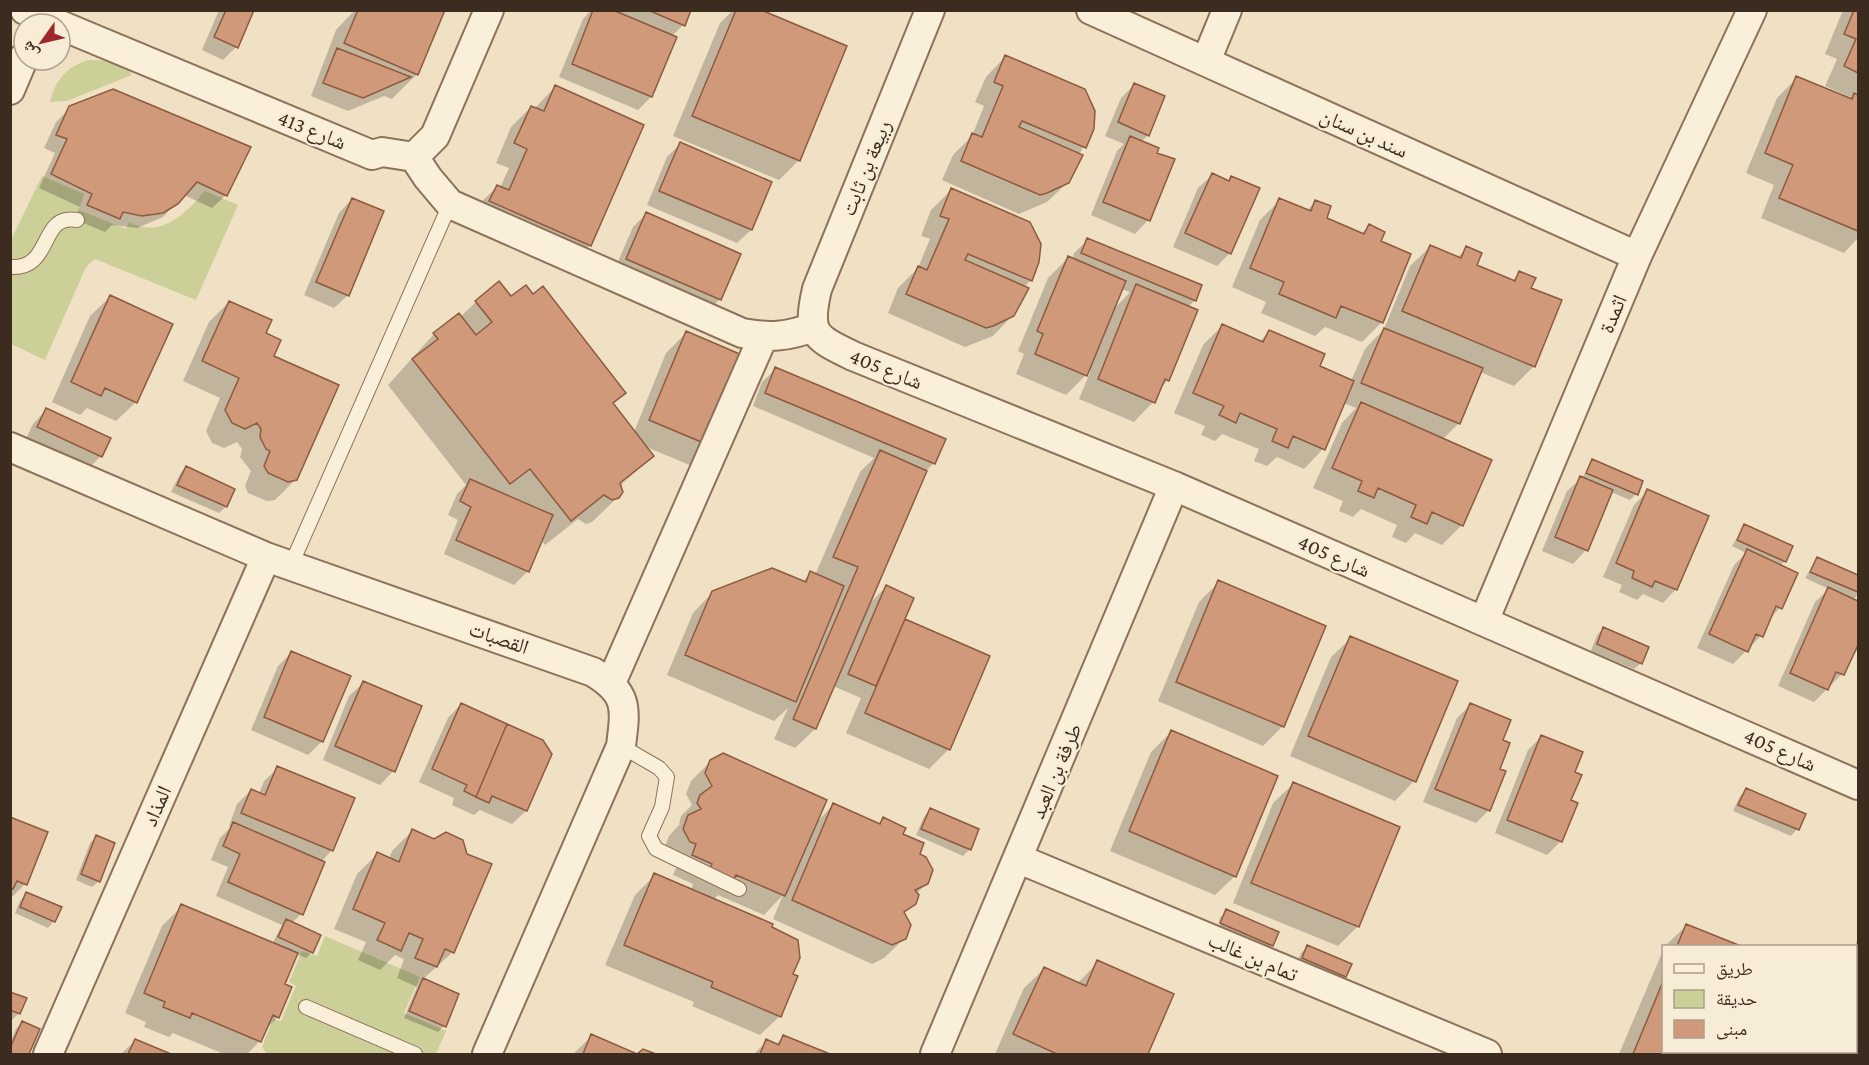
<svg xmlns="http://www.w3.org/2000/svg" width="1869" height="1065" viewBox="0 0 1869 1065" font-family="'Crimson Pro','Noto Naskh Arabic',serif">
<rect width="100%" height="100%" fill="#f0e1c5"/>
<path fill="#cccf98" d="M88,60C103,60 124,60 132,75L67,101L50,102C55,81 66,67 88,60Z
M42,176L84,194L79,210L126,229L129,222C161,239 185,214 205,191L238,205L196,300L95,259L86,267L45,360L11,344L10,242Z
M325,936L420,977L404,1013L446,1031L436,1054H267L262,1047L273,1019L281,1021L296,986L289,982L302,951L317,956Z"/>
<path fill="#0003" fill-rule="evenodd" d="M219,10H252L236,47L223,60L202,50Z
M355,10H444L417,74L392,99L384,96L348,111L311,96L336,30Z
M591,10H689L683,25L671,37L651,97L638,110L559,77L583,19Z
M733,10H758L799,160L779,180L673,136L720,23Z
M1843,10H1858V238L1844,253L1761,218L1774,185L1746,173L1777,98L1797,78L1849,100L1850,97L1825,86L1837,59L1825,54Z
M1005,57L1084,90L1095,118L1068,182L1047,202L1019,214L942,180L953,155L972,136L984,106L975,102L986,77Z
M1135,84L1148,135L1141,142L1148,220L1135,234L1091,215L1117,151L1124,144L1105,136L1121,98Z
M555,87L590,245L570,265L477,206L497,187L500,188L509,168L496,163L511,127L531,107L534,109Z
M70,108L226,195L212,208L184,195L163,217L137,228L112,225L105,232L74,219L80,207L39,188L55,153L44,148L56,122Z
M680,144L770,183L751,230L737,243L647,205L667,157Z
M1212,175L1228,182L1232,178L1230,253L1217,266L1173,247L1198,188Z
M951,190L1029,223L1040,251L1031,280L1024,287L1013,315L993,336L965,347L888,313L898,288L918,268L930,239L921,236L931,210Z
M352,199L348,295L334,308L304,295L339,213Z
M1280,200L1306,211L1316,201L1325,219L1361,234L1369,226L1379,241L1382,322L1362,342L1325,327L1315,336L1261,313L1266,302L1232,287L1260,220Z
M646,214L739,255L719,300L706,313L613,273L633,227Z
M1088,240L1195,300L1188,307L1168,380L1159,390L1153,402L1134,422L1079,399L1091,370L1066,395L1016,374L1024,354L1018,351L1048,278L1068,258L1072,260L1074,253ZM1121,289L1130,292L1113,310Z
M1430,247L1457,258L1467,248L1475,266L1512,281L1520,273L1529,288L1534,366L1514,386L1480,372L1459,423L1442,440L1462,525L1442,545L1415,533L1406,543L1392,537L1397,525L1361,509L1353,517L1339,511L1343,501L1313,488L1342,423L1356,408L1343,403L1323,449L1304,469L1277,457L1267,466L1254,461L1259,449L1222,434L1215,441L1201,435L1205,426L1174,413L1203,345L1222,326L1259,342L1269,332L1318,367L1351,381L1365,349L1384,329L1410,266Z
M110,297L136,402L116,421L87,408L80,415L52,402L90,316Z
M511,298L624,393L612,405L634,432L666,353L686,333L747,359L692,466L644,446L652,456L620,486L618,497L592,522L586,524L578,519L545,545L541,540L528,571L514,585L444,554L458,520L448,515L457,494L466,485L388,385L434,334L460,317L476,302ZM627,476V479L615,488L614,486Z
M229,302L264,334L272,357L295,480L275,500L267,501L248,493L245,486L251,471L240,457L242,449L237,442L224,448L212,443L206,431L220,398L183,381L209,322Z
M776,369L934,463L926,471L869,604L886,587L903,620L988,657L949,749L929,769L846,733L861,698L833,686L815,729L795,748L774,739L788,708L774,721L667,675L693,613L713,592L802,582L811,573L815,575L860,472L874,458L753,406L762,382Z
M46,410L101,456L87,470L25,441L33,424Z
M1592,461L1636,494L1630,500L1611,492L1586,550L1573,564L1542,551L1567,491L1582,478Z
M186,467L233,489L226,507L219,513L171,492L180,474Z
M1648,491L1676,589L1663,603L1643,594L1637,600L1619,592L1622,585L1603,577L1634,505Z
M1744,526L1785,561L1780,566V608L1768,620L1761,636L1733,664L1697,648L1734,565L1746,553L1732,546Z
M1817,559L1858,577V594L1853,600L1858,602V649L1849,659L1842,674L1814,702L1778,686L1815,602L1829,589L1805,578Z
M1219,582L1283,726L1263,746L1158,701L1199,602Z
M1603,629L1641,663L1634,669L1591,651L1597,635Z
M1351,638L1414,781L1395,801L1290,756L1331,657Z
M292,652L322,741L308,755L251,730L278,666Z
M363,683L393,771L380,785L323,760L349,696Z
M461,704L551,754L526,811L512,824L480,810L474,815L452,805L454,798L419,782L448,718Z
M1470,705L1501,741L1489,810L1476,823L1423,802L1457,718Z
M1171,732L1235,876L1215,895L1110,851L1151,752Z
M1542,736L1573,773L1561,841L1547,855L1495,833L1528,750Z
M711,761L815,824L833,805L878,824L883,819L901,835L918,855L927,883L916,894L915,903L903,914L905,938L884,958L872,964L773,919L783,895L764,915L718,895L713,900L791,975L780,1016L760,1035L692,1006L694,1002L605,965L635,895L655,875L691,890L693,884L673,875L678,864L664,849L669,836L679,825L681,816L692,805L686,794L691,781Z
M278,768L353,799L332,850L321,862L301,914L292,923L312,952L306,958L296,954L283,985L278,1017L265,1030L260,1041L247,1054H224L173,1033L169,1037L144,1027L146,1022L125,1013L162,926L182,906L272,944L282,925L216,896L228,867L211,860L220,838L231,827L229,826L237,804L251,790L259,794L264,781Z
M1293,784L1398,828L1357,927L1338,946L1233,903L1273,803Z
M1746,790L1804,814L1797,829L1791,836L1733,811L1740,796Z
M930,810L970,849L963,856L916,835L924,817Z
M10,819L25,884L12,897H10Z
M412,831L453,952L422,980L457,995L444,1026L438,1032L404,1018L417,987L397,978L404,959L395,955L380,970L358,960L366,942L334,929L357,874L377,854L389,859L392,851Z
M97,836L99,881L92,887L76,880L90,843Z
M26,894L54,921L48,928L15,913L20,901Z
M1226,911L1272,945L1266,952L1214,929ZM1221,916H1224L1218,930L1215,929Z
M1686,926L1737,946H1665Z
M1858,937V1054H1619L1664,948V1052H1856L1855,946Z
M1307,947L1345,976L1339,982L1296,965L1301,953Z
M1098,962L1172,995L1146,1054H995L1024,988L1044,969L1077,984Z
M10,993L19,1013L12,1020L10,1019Z
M22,1023L38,1030L27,1054H10V1042L16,1029Z
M592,1036L635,1054H573Z
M783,1037L826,1054H754L767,1041L775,1045Z
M135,1041L167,1054H121Z"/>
<path fill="#d0997a" stroke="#8d5a3f" stroke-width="1.5" d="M226,10H254L238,48L214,37Z
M358,10H445L418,75L344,43Z
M593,10H613L677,37L652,97L572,64Z
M648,10H691L685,26Z
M736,10H761L847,46L800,161L692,116Z
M1854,10H1858V73L1844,66L1856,39L1844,34Z
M337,48L411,77L363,98L323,83Z
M1005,55L1085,89L1095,111L1094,129L1086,148L1022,121L1019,127L1083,155L1069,183L1047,193L1040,195L961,161L972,133L982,137L1003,86L994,82Z
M1796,76L1852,99L1854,93L1858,95V231L1779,198L1793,165L1765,153Z
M1134,83L1165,96L1149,136L1118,122Z
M555,85L644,125L591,246L489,201L497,185L509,190L527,149L514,143L531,106L544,111Z
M113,89L251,147L227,196L197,182L178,204L163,213L142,216L123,212L120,219L87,205L92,194L51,174L67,139L56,135L69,106Z
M1130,136L1159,148L1157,153L1175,159L1150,221L1103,202Z
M680,142L772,182L752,230L659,191Z
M1212,173L1229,181L1231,176L1260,188L1231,254L1185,233Z
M951,188L1030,222L1041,244L1039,262L1032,281L968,254L965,260L1029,288L1014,316L993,326L986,328L906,294L918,266L927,270L949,219L940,216Z
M352,198L384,211L349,296L316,282Z
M1279,198L1311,211L1315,200L1331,206L1327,218L1364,234L1369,224L1385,232L1381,241L1411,254L1383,323L1341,306L1336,318L1279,294L1284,282L1250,268Z
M646,212L741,254L721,300L626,259Z
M1087,238L1202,285L1196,301L1081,253Z
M1430,245L1461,258L1466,246L1482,253L1477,265L1515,281L1519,271L1536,278L1531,288L1562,300L1535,367L1402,311Z
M1068,256L1126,281L1087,376L1035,354L1043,334L1037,331Z
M499,281L511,296L526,285L533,294L543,286L626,393L613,403L654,456L620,483L623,492L619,498L612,500L604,495L571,521L530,469L510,484L412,359L438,339L433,333L459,313L476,335L492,322L475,301Z
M1136,284L1198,310L1169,381L1165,379L1155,403L1098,379Z
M110,295L173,324L137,403L105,388L101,396L71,382Z
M229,301L272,320L266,333L281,340L274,356L339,385L297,480L288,482L268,473L264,466L270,451L266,449L260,437L261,429L257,423L245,429L232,423L225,410L239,378L202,361Z
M1222,324L1263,342L1269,330L1325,354L1320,366L1354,381L1325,450L1293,436L1288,448L1272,441L1277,429L1240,413L1236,423L1219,415L1224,406L1193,393Z
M1384,328L1483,368L1460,424L1361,383Z
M686,331L749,358L713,447L649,420Z
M775,367L946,439L935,464L765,393Z
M1361,402L1492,460L1463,526L1432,512L1427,524L1411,517L1416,505L1378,488L1374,498L1358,491L1362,481L1332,468Z
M46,408L111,438L102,457L37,427Z
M880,450L927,471L816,729L793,719L858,567L833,557Z
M1592,459L1643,481L1638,495L1586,473Z
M186,466L235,489L227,507L177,485Z
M1580,476L1613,490L1588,551L1555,537Z
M470,479L553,515L529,572L456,540L471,507L460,501Z
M1647,489L1709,516L1677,590L1655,581L1652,587L1632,578L1634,571L1616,563Z
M1744,524L1793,546L1786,562L1737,540Z
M1747,549L1798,573L1782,609L1776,606L1763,637L1756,634L1748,652L1709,634Z
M1817,557L1858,575V592L1810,572Z
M772,568L806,582L810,571L844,586L796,702L685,655L712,591Z
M1218,580L1326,626L1284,727L1176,682Z
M886,585L914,598L876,686L848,674Z
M1828,587L1858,601V645L1844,675L1836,672L1828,690L1790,673Z
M905,619L990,656L950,750L865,713Z
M1603,627L1649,647L1642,664L1597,644Z
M1350,636L1458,681L1416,782L1308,736Z
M291,651L351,676L323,742L264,717Z
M363,681L422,706L395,772L335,746Z
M461,703L507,724L476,797L464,791L467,785L432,769Z
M1470,703L1511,720L1503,740L1510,743L1500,769L1506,771L1490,811L1435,789Z
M507,724L543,740L552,754L527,811L492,796L489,803L476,797Z
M1171,730L1278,776L1236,877L1129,831Z
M1541,735L1583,752L1575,772L1582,775L1571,800L1578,803L1562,842L1507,820Z
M723,753L827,800L785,896L736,875L733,881L710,870L712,864L692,855L696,844L690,842L683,829L688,815L701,809L697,803L700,795L712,786L705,773L710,760Z
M277,766L355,798L333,851L241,813L251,789L265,795Z
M1293,782L1400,827L1359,927L1251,883Z
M1746,788L1806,814L1799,830L1738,805Z
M833,803L880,824L883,817L906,828L903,834L924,843L920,854L926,857L933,870L928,884L915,890L919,895L916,904L904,912L911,925L906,939L892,945L792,900Z
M930,808L979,829L971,850L921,829Z
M10,817L48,832L27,885L17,881L13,889L10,888Z
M233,822L325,862L303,915L228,882L240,854L223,846Z
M412,829L434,839L446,832L463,840L467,854L492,864L454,953L445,949L437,967L415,958L423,939L409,933L401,951L377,940L385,923L353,909L377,852L399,862Z
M96,835L115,843L100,882L81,874Z
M654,873L773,924L772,927L798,940L800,958L793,974L798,976L781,1017L711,987L713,982L624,945Z
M26,892L62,907L55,922L20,907Z
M181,904L298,953L285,984L292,987L279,1018L273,1015L261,1042L192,1013L190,1018L163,1007L165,1002L144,993Z
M1226,909L1279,932L1273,946L1220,923Z
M286,919L321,935L313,953L278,937Z
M1686,924L1741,946H1677Z
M1307,945L1352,964L1346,977L1302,958Z
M1097,960L1174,994L1148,1054H1057L1013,1034L1044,967L1086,986Z
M423,978L459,994L446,1027L409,1011Z
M1664,979V1052H1856V994L1858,995V1054H1633Z
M10,992L27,998L20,1014L10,1010Z
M22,1021L40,1029L29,1054H14L10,1053V1048Z
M591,1034L637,1054L643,1049L656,1054H583Z
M783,1035L830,1054H760L766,1039L779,1045Z
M135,1039L171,1054H128Z"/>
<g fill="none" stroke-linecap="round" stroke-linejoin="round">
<defs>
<path id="lane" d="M10,267C54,270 38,213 77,220
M291,565L450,204
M621,746L659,768L667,777L662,807L649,836L656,849L739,889
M306,1007L415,1054"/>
<path id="street" d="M25,10L56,24
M930,10L817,289C807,333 813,337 853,356L1174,486L1858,785
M1091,10L1637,256
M60,25L372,155L382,152L414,157L435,136L489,10
M1206,61L1227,10
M10,90L24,57
M414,157L428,178L450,204L742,333C768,338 788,337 813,327
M10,447L266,557L593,672C628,693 626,707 621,746L487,1054
M1484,621L1637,256L1752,10
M611,683L763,337
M1019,859L1487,1054
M48,1054L266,557
M935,1054L1174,486"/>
</defs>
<use href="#lane" stroke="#8c725a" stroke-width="16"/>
<use href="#street" stroke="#8c725a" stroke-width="32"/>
<use href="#lane" stroke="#faefd9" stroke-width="14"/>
<use href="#street" stroke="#faefd9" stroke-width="28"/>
</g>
<g text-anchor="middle" stroke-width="4.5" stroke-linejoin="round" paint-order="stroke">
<g font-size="21" fill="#3c2b1f" stroke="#f7ecd5">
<text transform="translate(312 130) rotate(22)" y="7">شارع 413</text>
<text transform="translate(1364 133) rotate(24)" y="7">سند بن سنان</text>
<text transform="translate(866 168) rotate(-68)" y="7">ربيعة بن ثابت</text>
<text transform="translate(1613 314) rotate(-67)" y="7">اثمدة</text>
<text transform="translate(886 369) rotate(22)" y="7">شارع 405</text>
<text transform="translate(1334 556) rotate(24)" y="7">شارع 405</text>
<text transform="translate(499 638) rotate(19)" y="7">القصبات</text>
<text transform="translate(1780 750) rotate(24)" y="7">شارع 405</text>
<text transform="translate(1056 771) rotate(-67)" y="7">طرفة بن العبد</text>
<text transform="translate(157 806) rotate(-66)" y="7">المذاد</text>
<text transform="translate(1253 957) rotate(23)" y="7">تمام بن غالب</text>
</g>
</g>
<rect width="1869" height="1065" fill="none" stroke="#3c2b1f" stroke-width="24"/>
<rect x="1662" y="945" width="195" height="108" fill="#f7ecd5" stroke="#ac9f8c" stroke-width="1.5"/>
<rect x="1674" y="964" width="30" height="9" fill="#faefd9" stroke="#ac9f8c" stroke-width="1.5"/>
<text x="1716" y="975" font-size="18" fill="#3c2b1f">طريق</text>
<rect x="1674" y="990" width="30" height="18" fill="#cccf98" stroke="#ac9f8c" stroke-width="1.5"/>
<text x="1716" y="1005" font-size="18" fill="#3c2b1f">حديقة</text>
<rect x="1674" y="1020" width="30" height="18" fill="#d0997a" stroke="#ac9f8c" stroke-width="1.5"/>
<text x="1716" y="1035" font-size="18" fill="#3c2b1f">مبنى</text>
<g transform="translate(42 42) rotate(236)"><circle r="28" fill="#f7ecd5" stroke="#ac9f8c" stroke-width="1.5"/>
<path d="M0-4.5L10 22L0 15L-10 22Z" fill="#9e272e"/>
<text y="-9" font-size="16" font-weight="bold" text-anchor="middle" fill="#3c2b1f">ش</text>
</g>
</svg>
